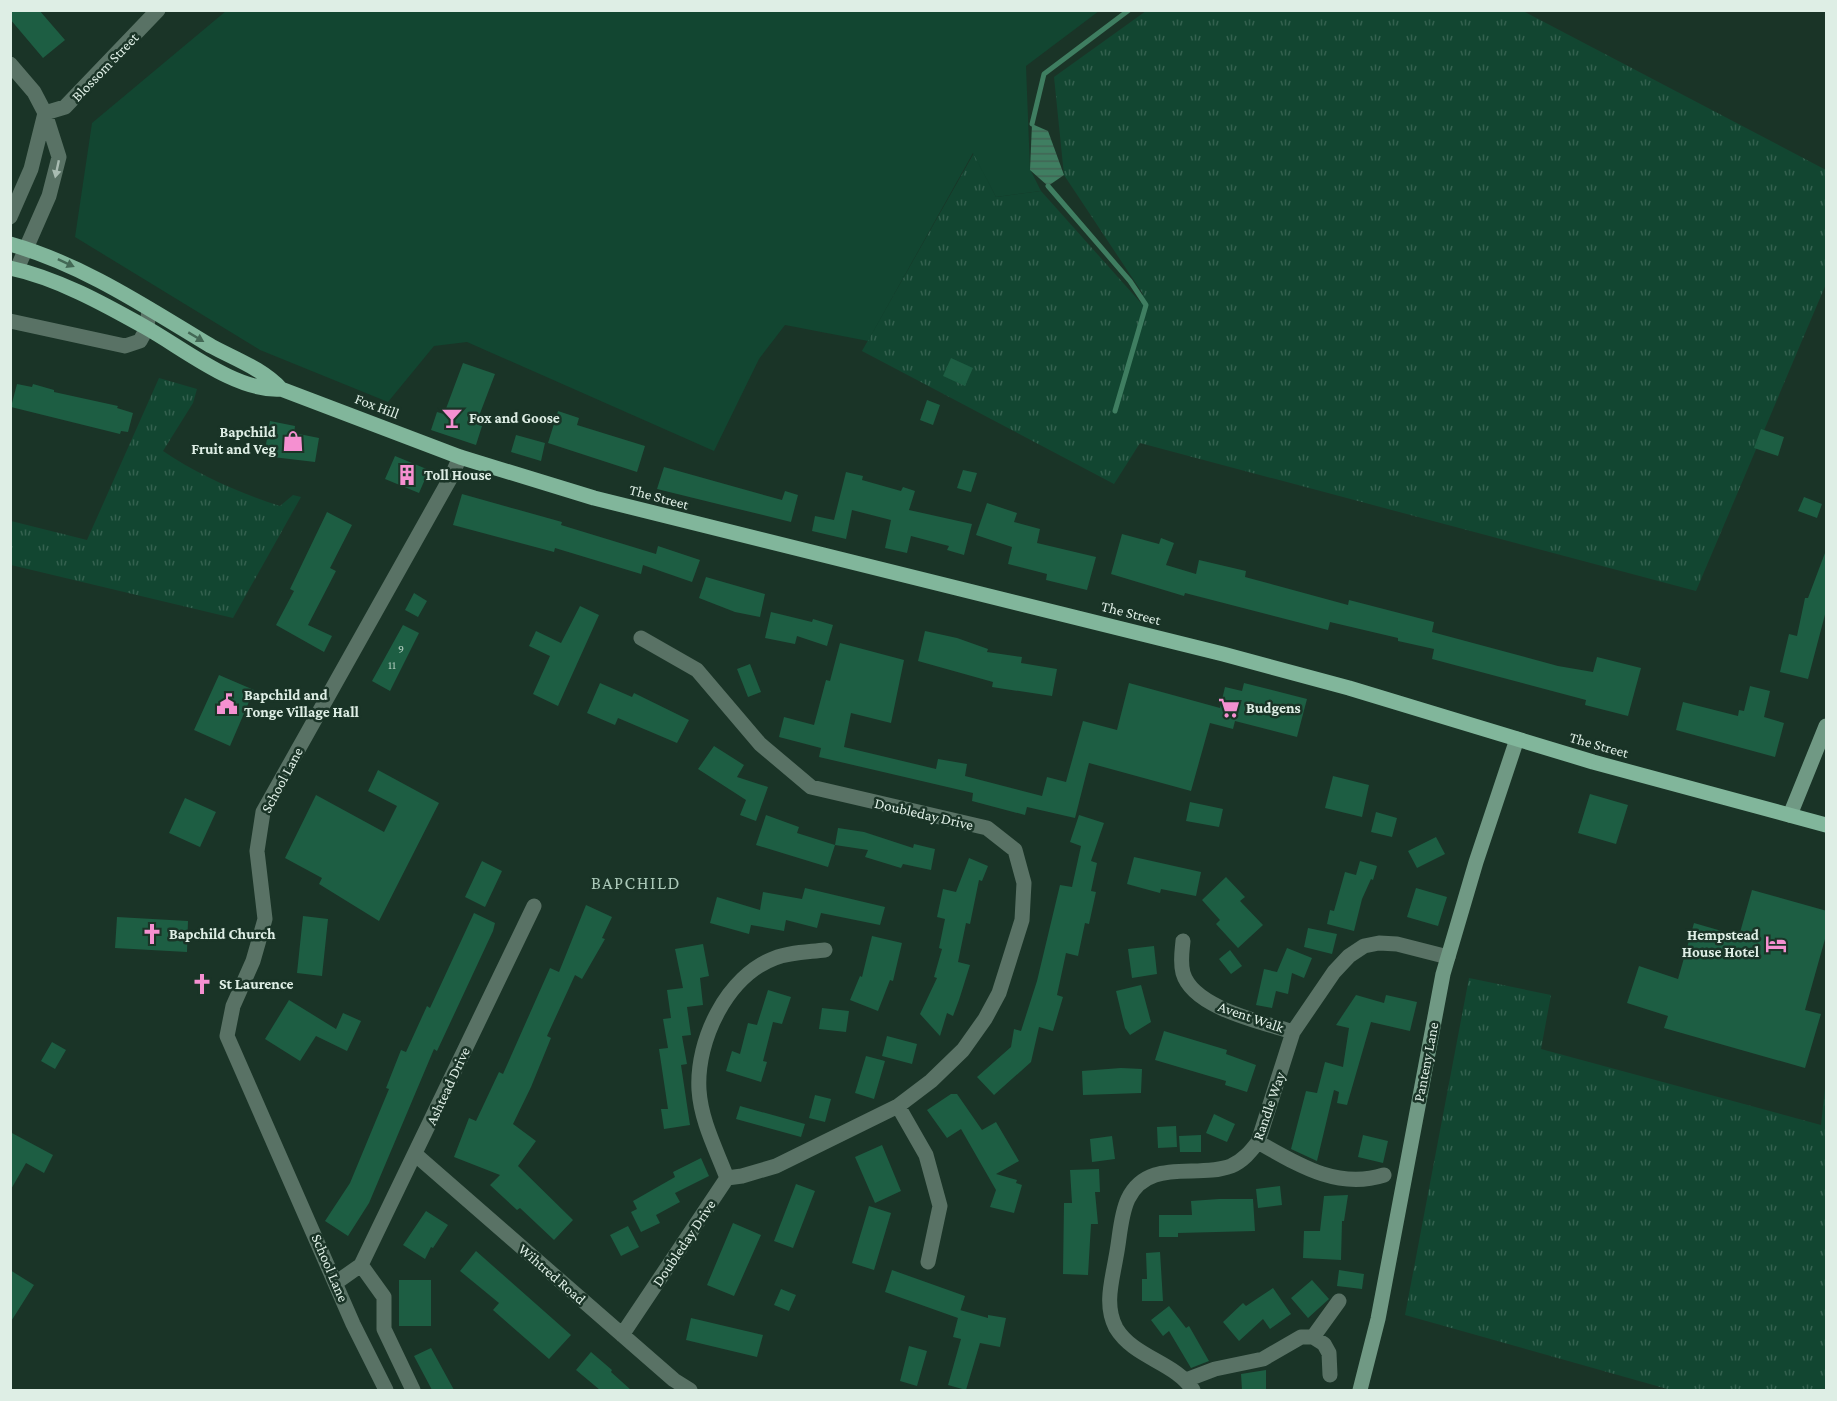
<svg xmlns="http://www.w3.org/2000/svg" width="1837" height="1401" viewBox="0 0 1837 1401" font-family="'Crimson Pro',serif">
<defs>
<pattern id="grass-tufts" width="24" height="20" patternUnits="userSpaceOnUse" patternTransform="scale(1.5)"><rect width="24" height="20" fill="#124631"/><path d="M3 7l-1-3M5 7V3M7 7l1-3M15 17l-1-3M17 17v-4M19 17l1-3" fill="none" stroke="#34614f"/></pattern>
<pattern id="water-rules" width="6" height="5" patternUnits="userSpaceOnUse" patternTransform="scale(1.5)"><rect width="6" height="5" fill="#3f7e61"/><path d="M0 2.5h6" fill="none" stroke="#416554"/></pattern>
</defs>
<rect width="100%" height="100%" fill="#1a3427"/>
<path fill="url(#grass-tufts)" d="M1146,11H1523L1826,170V284L1696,591L1140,443L1114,484L862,351L974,153L996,197L1041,191L1141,303L1143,294L1064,175L1054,77Z
M159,378L197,389L193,403L163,451C198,475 240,493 280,506L293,495L301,497L233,618L11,565V521L87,540Z
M1469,978L1551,995L1541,1049L1821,1125L1826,1079V1390H1671L1405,1315Z"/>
<path fill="#124631" d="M226,11H1099L1026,66L1030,169L1041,191L996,197L973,153L868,341L785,325L759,359L714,451L467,342L434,346L388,402L260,350L75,237L92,123Z"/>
<path fill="url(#water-rules)" d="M1032,124L1048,131L1064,175L1048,186L1030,170Z"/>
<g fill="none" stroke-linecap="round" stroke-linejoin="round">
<path stroke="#3f7e61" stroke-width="5" d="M1032,124L1044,74L1129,10
M1048,186L1130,281L1146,305L1115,411"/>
</g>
<path fill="#1d5e43" d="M10,10H39L65,40L43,58L10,19Z
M951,358L973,368L965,386L943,376Z
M463,363L495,374L476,424L482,426L476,445L431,430L437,412L444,414Z
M17,384L32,387L33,384L54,390V392L118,406L117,408L133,413L128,432L121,431L120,434L11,407Z
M927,400L940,405L933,425L920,420Z
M558,411L579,418L577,425L645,446L637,472L548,443Z
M270,421L295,426L294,433L319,438L315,462L264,456Z
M1761,429L1784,437L1778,456L1754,448Z
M516,435L545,443L541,461L511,452Z
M395,456L429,470L419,493L385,479Z
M664,467L782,500L785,491L798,495L791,522L657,489Z
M963,470L977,473L971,492L957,488Z
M846,472L863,476L862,480L901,491L903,487L915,491L909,510L972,524L964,555L947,550L949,546L911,536L907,553L885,548L891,520L852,510L846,539L812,531L815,516L834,520Z
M462,494L562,522L561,525L656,554L658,546L700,560L692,582L643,565L641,574L555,548L554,552L453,525Z
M1804,497L1822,504L1817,518L1798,511Z
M987,503L1017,513L1014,522L1040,529L1037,543L1096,557L1087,590L1046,580L1047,574L1008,564L1012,547L976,535Z
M327,512L352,525L330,568L336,571L308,625L332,636L324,652L276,625L294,591L290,589Z
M1122,534L1159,544L1161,538L1174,543L1166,565L1196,574L1199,560L1246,571L1245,577L1348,605L1349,600L1434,622L1432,632L1558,666L1593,672L1597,657L1641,668L1628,716L1585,705L1586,700L1432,659L1434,649L1398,641V638L1330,622L1328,630L1185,593L1184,596L1111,574Z
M1825,553L1827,607L1808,679L1780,672L1789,634L1797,636L1805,598H1808Z
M706,577L765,594L760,617L735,612L699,598Z
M414,593L427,601L418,617L405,610Z
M580,606L599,615L558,706L533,694L550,656L529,646L536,631L561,643Z
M771,612L812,622L813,619L833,625L827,646L797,636L795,644L765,638Z
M403,625L419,633L390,691L372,681Z
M925,631L957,638L988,649L987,652L1022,657L1021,663L1057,669L1052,696L992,687L993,682L918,661Z
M840,643L904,660L891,723L851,713L844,747L936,769L938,759L967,764L965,776L1042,796L1047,777L1066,782L1083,721L1117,730L1129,683L1220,708L1225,687L1242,691L1244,683L1307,699L1297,737L1235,721L1233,729L1210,723L1191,791L1089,763L1075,818L1027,807L1025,815L972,801L973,793L819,757L821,748L779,737L784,717L814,725L826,680L830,681Z
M750,664L761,692L748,697L737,669Z
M219,675L254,690L230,746L194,730Z
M600,683L632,697L634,693L689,720L677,743L618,718L615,725L587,713Z
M1750,686L1770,691L1764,717L1784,723L1775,757L1676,730L1683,702L1738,716L1739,710L1744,711Z
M714,746L744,765L737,777L768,787L756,821L740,815L746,800L698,769Z
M378,770L439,803L379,921L319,884L322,878L285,858L316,795L384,832L397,806L368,791Z
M1333,776L1369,785L1362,817L1325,808Z
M1590,794L1628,805L1616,844L1578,833Z
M185,798L216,812L200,847L169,833Z
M1190,802L1223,809L1219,827L1186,821Z
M1376,812L1397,818L1392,837L1371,832Z
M766,815L799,827L797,833L835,845L828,867L756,845Z
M1079,815L1104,823L1091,861L1097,863L1091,891L1096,892L1089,924L1085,923L1078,956L1066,953L1057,995L1063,997L1053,1031L1039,1027L1031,1062L994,1095L977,1077L1011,1047L1014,1029L1021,1031L1037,981L1060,885L1072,887L1081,846L1070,842Z
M838,828L864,832L913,848L914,844L935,849L931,870L903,864L901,868L865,857L868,850L835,845Z
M1436,837L1445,854L1417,868L1408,851Z
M1134,857L1201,872L1196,896L1161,889L1160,893L1127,884Z
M969,858L988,866L982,881L979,880L970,924L966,923L958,962L970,965L959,1000L953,1016L947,1013L940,1036L920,1014L937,978L934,977L942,949L939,948L945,919L937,917L943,889L956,892Z
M482,861L502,871L485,907L465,897Z
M1360,861L1377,866L1373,880L1371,879L1362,899L1354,931L1327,924L1330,910L1334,911L1345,872L1356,875Z
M1226,877L1245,897L1240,901L1263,925L1238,948L1216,924L1220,920L1202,900Z
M805,888L885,907L880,925L821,913L817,928L786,920L784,931L751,925L749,934L710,923L717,897L760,910L763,892L802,899Z
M1416,888L1447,897L1438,926L1407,917Z
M1752,890L1827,911V932L1805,1010L1821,1014L1805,1068L1664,1028L1668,1016L1627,1003L1639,966L1678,979L1694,923L1739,936Z
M586,905L612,917L602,938L605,939L582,979L575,975L547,1036L551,1038L531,1087L513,1124L536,1141L518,1166L573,1220L554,1240L520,1208L517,1210L490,1185L500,1175L454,1157L469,1118L476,1121L499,1072L503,1074L550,968L559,972Z
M474,913L495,923L493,931L437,1051L434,1049L369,1203L348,1236L325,1221L350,1183L389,1089L386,1088L401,1050L406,1052L427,1006L430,1008Z
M303,916L328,919L322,976L297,973Z
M117,917L188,921L187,952L115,948Z
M1308,928L1337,934L1332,954L1304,947Z
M872,936L902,943L893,981L890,980L878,1011L850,1000L860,976L862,977Z
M703,944L709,976L700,978L703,1005L687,1007L691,1035L682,1036L687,1064L681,1065L690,1125L664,1129L661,1109H668L659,1049L668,1048L663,1019L671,1018L667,990L683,988L675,949Z
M1154,946L1157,974L1132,978L1128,949Z
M1287,948L1312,958L1304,978L1292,973L1288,994L1276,991L1272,1008L1256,1005L1264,969L1277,972Z
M1230,950L1242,966L1231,974L1219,959Z
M1141,985L1151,1022L1130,1035L1125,1028L1116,991Z
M768,990L791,997L782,1024L773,1022L763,1061L767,1062L761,1082L726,1071L732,1051L740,1054L748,1023L757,1025Z
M1356,995L1384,1003L1386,995L1417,1002L1410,1031L1371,1022L1347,1105L1337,1103L1339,1092L1334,1090L1317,1161L1291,1149L1306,1091L1317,1093L1325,1062L1343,1067L1349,1028L1336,1025Z
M289,1000L336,1029L343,1013L361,1021L347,1051L316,1036L300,1061L265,1039Z
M822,1008L849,1011L846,1032L819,1029Z
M1164,1031L1227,1050L1226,1054L1256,1065L1247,1092L1225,1085L1226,1081L1155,1060Z
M887,1036L917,1044L912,1064L882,1056Z
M52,1042L66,1050L55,1069L41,1061Z
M866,1056L885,1061L874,1099L855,1093Z
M1121,1068L1142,1069L1141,1093L1083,1095L1082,1071Z
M951,1094H957L982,1130L996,1122L1019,1161L996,1174L1017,1180L1016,1183L1022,1185L1014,1213L990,1207L996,1190L961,1129L947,1138L927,1110Z
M815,1095L831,1099L825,1122L809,1118Z
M740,1106L805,1124L801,1137L736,1119Z
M1214,1114L1235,1124L1227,1142L1206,1133Z
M1176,1126L1177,1147L1158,1148L1157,1127Z
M10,1132L53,1155L44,1173L26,1163L10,1191Z
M1201,1135V1152H1180L1179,1136Z
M1363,1135L1388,1141L1383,1163L1358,1157Z
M1112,1136L1115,1159L1092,1162L1090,1139Z
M882,1145L901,1191L875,1203L855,1157Z
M701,1158L709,1176L675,1193L680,1202L656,1215L660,1223L641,1232L631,1212L637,1209L633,1201L675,1177L673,1172Z
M1099,1169L1100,1192H1095L1098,1224H1091L1088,1275L1063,1274L1064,1203H1072L1070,1170Z
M796,1184L815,1191L793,1248L774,1241Z
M1280,1186L1282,1205L1258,1208L1256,1189Z
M1348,1195L1344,1221H1342L1341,1260L1303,1258L1304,1231H1320L1324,1196Z
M1219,1199H1253L1255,1231L1178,1233V1237H1159V1215H1192L1191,1201Z
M869,1206L891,1213L874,1270L852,1263Z
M426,1211L448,1225L433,1248L431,1247L425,1259L403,1245Z
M733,1223L761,1235L734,1296L707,1285Z
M628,1226L639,1247L621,1256L610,1235Z
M476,1251L571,1335L549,1359L493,1310L499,1303L460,1271Z
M1160,1252L1163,1301H1142V1279H1147L1146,1253Z
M10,1270L34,1285L10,1323Z
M892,1270L965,1296L958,1318L885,1292Z
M1339,1270L1364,1274L1362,1289L1337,1286Z
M399,1280H431V1326H399Z
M1312,1280L1329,1299L1308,1318L1291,1298Z
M1273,1288L1291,1314L1270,1329L1263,1319L1239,1341L1223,1322L1243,1303L1246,1306Z
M781,1289L796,1295L789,1311L774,1305Z
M1169,1306L1186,1328L1189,1326L1209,1361L1191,1368L1169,1331L1163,1336L1151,1320Z
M960,1310L988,1318V1315L1006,1318L1000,1347L980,1343L966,1390L948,1385L961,1339L953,1337Z
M691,1318L763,1335L757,1357L686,1340Z
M909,1346L927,1351L917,1386L900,1381Z
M431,1348L454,1390H432L414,1356Z
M591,1352L612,1370L611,1372L631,1390H600L576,1370Z
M1266,1370V1389L1242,1390L1241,1374Z"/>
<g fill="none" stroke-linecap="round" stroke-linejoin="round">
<path stroke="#597265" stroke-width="15" d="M10,64L34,92L45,113L59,157L49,196L17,269
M45,113L65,107L158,10
M10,217L31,169L45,113
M10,321L125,346L140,341L147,328L149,309
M1183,941C1182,952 1180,962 1183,973C1193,1008 1262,1022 1293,1032
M898,1106L926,1155L940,1206L928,1262
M1258,1142C1297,1164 1337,1190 1384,1175
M416,1155L674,1380L690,1390
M727,1178C716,1149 701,1121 699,1090C696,1040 727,976 775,958C790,952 809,952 825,950
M361,1265L384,1297V1329L413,1390
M337,1282L361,1265L534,906
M622,1335L727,1178L742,1176L776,1166L898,1106L931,1081L963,1050L985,1019L999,993L1022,920L1024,883L1015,850L987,828L811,787L760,744L697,670L641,638
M1313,1337L1339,1301
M1186,1380L1215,1369L1263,1359L1301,1337H1313L1324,1344L1329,1353L1330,1375
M386,1390L353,1324L227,1036L233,1006L253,961L265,919L257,851L263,812L451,477L460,457
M1193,1390C1175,1362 1134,1358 1116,1328C1104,1305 1112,1281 1116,1257C1120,1238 1120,1216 1128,1199C1148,1157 1197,1179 1231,1166C1243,1161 1251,1151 1258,1142L1293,1032L1334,972L1349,956L1364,946L1379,943L1397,944L1448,957"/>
<path stroke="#709984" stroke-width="15" d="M1790,815L1826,726
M1360,1390L1378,1319L1443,974L1476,862L1517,739"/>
<path stroke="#81b69b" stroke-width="15" d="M10,244C84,265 146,307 211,346C235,359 263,369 281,389
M10,268C57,278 104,304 145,327C183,348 236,392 281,389L460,457L594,498L1223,654L1349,688L1593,762L1826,825"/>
</g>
<defs><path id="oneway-solid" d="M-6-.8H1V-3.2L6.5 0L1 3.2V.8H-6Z" transform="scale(1.5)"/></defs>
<use fill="#a9bcb2" href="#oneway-solid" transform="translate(57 169) rotate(102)"/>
<g fill="#436855">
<use href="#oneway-solid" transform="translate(66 263) rotate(25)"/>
<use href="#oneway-solid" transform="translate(196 337) rotate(31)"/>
</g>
<defs>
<symbol id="bar-bare" viewBox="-9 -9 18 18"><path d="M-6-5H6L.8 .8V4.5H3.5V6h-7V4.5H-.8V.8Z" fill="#f590d1" stroke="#1a3427" stroke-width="2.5" paint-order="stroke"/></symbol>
<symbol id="shop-bare" viewBox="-9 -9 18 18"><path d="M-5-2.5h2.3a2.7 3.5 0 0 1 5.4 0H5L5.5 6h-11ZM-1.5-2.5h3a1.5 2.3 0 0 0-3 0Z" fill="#f590d1" stroke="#1a3427" stroke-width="2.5" paint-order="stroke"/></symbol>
<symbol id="building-bare" viewBox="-9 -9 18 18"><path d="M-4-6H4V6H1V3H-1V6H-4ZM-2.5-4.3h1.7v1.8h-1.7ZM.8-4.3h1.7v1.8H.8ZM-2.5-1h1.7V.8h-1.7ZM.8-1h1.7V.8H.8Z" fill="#f590d1" stroke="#1a3427" stroke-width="2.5" paint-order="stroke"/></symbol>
<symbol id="civic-bare" viewBox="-9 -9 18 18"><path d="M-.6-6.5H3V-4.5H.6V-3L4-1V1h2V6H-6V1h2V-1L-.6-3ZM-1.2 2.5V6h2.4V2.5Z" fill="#f590d1" stroke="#1a3427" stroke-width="2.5" paint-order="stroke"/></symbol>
<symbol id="supermarket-bare" viewBox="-9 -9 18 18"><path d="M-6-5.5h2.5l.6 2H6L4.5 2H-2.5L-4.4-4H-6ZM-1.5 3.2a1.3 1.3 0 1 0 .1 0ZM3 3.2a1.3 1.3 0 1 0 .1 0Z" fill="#f590d1" stroke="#1a3427" stroke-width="2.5" paint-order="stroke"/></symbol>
<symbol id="church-bare" viewBox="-9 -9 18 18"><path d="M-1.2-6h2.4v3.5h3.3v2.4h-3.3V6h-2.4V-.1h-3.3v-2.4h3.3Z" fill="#f590d1" stroke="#1a3427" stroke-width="2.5" paint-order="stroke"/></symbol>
<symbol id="hotel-bare" viewBox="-9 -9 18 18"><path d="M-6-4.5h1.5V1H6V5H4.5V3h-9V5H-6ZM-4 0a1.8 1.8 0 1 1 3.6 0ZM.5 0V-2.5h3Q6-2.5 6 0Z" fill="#f590d1" stroke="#1a3427" stroke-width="2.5" paint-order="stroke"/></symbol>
</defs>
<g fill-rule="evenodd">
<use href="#bar-bare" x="437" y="403" width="30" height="30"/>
<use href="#shop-bare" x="278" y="426" width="30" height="30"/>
<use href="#building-bare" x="392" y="460" width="30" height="30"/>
<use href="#civic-bare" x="212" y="689" width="30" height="30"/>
<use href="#supermarket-bare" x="1214" y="693" width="30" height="30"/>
<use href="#church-bare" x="137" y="919" width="30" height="30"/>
<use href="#hotel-bare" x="1761" y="929" width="30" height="30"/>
<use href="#church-bare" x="187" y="969" width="30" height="30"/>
</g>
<g text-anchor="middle" stroke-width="5" stroke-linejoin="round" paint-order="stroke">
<g font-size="12" fill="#aecabc">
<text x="401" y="653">9</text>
<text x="392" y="669">11</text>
</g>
<g font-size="15" fill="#deeee5" stroke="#1a3427">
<text transform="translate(105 67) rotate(-46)" y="5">Blossom Street</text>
<text transform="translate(377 406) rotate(21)" y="5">Fox Hill</text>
<text transform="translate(659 497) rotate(15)" y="5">The Street</text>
<text transform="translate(1131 613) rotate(14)" y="5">The Street</text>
<text transform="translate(1599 745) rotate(16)" y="5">The Street</text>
<text transform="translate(282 780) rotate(-62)" y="5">School Lane</text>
<text transform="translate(924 814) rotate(13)" y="5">Doubleday Drive</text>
<text transform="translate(1251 1017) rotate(19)" y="5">Avent Walk</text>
<text transform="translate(1426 1062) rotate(-79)" y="5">Panteny Lane</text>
<text transform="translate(448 1086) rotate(-65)" y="5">Ashtead Drive</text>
<text transform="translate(1269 1106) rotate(-71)" y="5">Randle Way</text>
<text transform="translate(684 1243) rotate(-56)" y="5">Doubleday Drive</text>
<text transform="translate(330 1268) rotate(67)" y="5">School Lane</text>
<text transform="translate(552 1274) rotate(41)" y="5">Wihtred Road</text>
</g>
<g font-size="15" font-weight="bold" fill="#deeee5" stroke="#1a3427" text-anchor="start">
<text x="469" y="423">Fox and Goose</text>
<text x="276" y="437" text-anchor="end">Bapchild<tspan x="276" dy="17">Fruit and Veg</tspan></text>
<text x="424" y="480">Toll House</text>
<text x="244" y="700">Bapchild and<tspan x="244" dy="17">Tonge Village Hall</tspan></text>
<text x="1246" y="713">Budgens</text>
<text x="169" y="939">Bapchild Church</text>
<text x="1759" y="940" text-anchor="end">Hempstead<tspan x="1759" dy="17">House Hotel</tspan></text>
<text x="219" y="989">St Laurence</text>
</g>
<g font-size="18" letter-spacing="1.5" fill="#abc9b9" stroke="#1a3427">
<text x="636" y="889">BAPCHILD</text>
</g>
</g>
<rect width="1837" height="1401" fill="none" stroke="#deeee5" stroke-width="24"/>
</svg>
